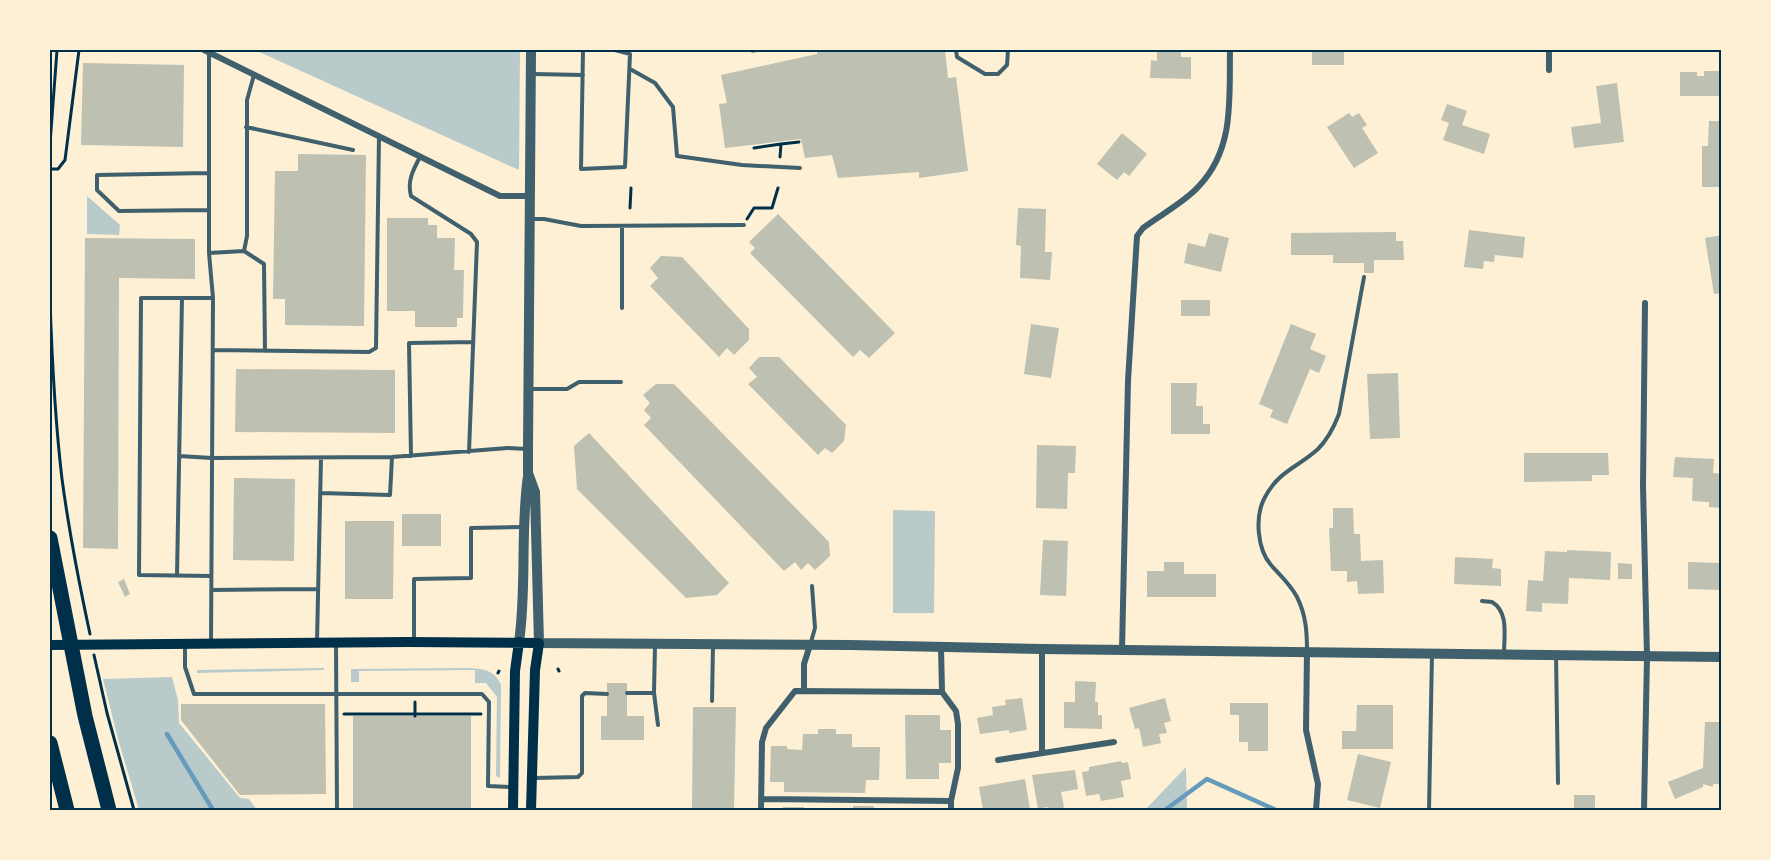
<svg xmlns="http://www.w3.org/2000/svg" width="1771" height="860" viewBox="0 0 1771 860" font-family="Arial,sans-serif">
<rect width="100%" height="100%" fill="#fdf0d5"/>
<path fill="#b9caca" d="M255,50H520L519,170Z
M87,196L120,225L119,235L87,234Z
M893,510L935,511L934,613H893Z
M324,668V670L197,673V670Z
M469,668C484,669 495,670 501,685L500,778L496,776L497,697L486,683H475V670L359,671V682H351V669Z
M172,677L178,700L179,723L240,798L249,799L257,810H139L118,739L103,679Z
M1186,768L1187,810H1145L1185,768Z"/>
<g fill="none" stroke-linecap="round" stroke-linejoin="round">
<path stroke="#669bbc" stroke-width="4.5" d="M167,734L213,810
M1165,810L1207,779L1276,810"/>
</g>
<path fill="#bec0b2" d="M817,50H945L948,78L956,77L968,171L919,178V172L838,178L832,155L805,158L801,139L725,148L719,104L727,103L721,75L817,54Z
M1157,50H1181V57H1191V79L1150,78L1151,60L1157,61Z
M1312,50H1344V65H1312Z
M83,63L184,65L183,147L81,145Z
M1704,71H1722V96H1680V72H1697V76H1704Z
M1617,83L1624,142L1574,148L1571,127L1601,123L1596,86Z
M1447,104L1467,111L1462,125L1490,134L1484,154L1443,140L1449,123L1441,120Z
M1349,113L1352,117L1359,113L1367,125L1362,128L1378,153L1354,168L1327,127Z
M1709,121H1722V187H1702V146H1708Z
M1122,133L1147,154L1129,176L1124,172L1117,180L1097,164Z
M298,154L366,155L364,326L285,325V299H273L275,171H298Z
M1018,208L1046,209L1045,252H1052L1050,280L1020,278L1021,246L1016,245Z
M778,214L895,333L869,358L860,350L853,357L750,253L755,248L749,242Z
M387,218H428V225H437V238H455L454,270H464L463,318H457V327H415V311H387Z
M1469,230L1525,237L1523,258L1495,255L1494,262L1484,261L1483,269L1464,267Z
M1396,232V241H1403L1404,260H1374V273H1364V263H1333V255H1291V233Z
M1209,233L1229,238L1221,272L1184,263L1188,243L1205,247Z
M1722,235V293L1714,294L1705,238Z
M85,238L195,239V279L119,278L118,549L83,548Z
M661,256L682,257L749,329V340L734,355L727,348L719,357L650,286L658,278L650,268Z
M1181,300H1210V316H1181Z
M1031,324L1059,328L1051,378L1024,374Z
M1291,324L1316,334L1310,349L1326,356L1319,373L1310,369L1287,424L1270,417L1273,410L1259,404Z
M759,357H779L846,425L844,441L832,453L825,448L818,455L748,384L757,377L749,368Z
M236,369L395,370V433L235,432Z
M1398,373L1400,438L1370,439L1367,374Z
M1171,383H1197L1196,406H1203V424H1210V434H1171Z
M656,384H674L829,542L830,556L815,570L808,563L801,570L795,562L784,571L644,425L651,418L644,410L650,403L643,395Z
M589,433L729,583L717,595L686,598L577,489L574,446Z
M1037,445L1076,446L1075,473H1068L1067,509L1036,508Z
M1524,453H1608L1609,475H1592V481L1524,482Z
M1675,457L1714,459L1713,473L1722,474V508L1709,507V502L1692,501L1693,478L1673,477Z
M234,478L295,479L294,561L233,560Z
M1333,508H1353L1354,534H1360L1361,561L1383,560L1384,593L1358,594L1357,581L1347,582V571H1331L1329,528H1333Z
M402,514H441V546H402Z
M345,521H394L393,599H345Z
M1043,540L1068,541L1066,596L1040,595Z
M1567,550L1611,552L1610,580L1569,578L1568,604L1542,603V612L1526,611L1528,580L1543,581L1545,551L1567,552Z
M1455,557L1493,559L1492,568L1501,569V586L1454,584Z
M1164,562H1184V574H1216V597H1147V571H1164Z
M1688,562L1722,563V590L1688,589Z
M1618,563L1632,564V579H1618Z
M124,579L130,594L125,597L118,582Z
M1075,681L1096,682L1095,702H1098V715H1102V729L1064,728V702H1075Z
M607,683H627V716H644V740H601V716H607Z
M1022,698L1027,730L1009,733V730L980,734L977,718L993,715L992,707L1006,705L1005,700Z
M1165,698L1171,721L1164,723L1167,733L1159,734L1161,743L1143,747L1139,728L1135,729L1129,708Z
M1230,703H1268V751H1248V742H1239V715H1230Z
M181,704H325L326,794L240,795L181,720Z
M1357,705H1393V749H1342V731H1356Z
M693,707H736L734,810H692Z
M905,715H940V730H951V763H939V779H906Z
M353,716H471V810H353Z
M1705,722H1722V784H1713V787L1703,784V787L1675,799L1668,782L1703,768Z
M818,729H836V734H852V747H880L879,780H866L865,793L784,792V782H770L771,746H787V749L802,750L803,734H818Z
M1358,754L1391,762L1380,808L1347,800Z
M1121,761L1122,763L1128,762L1131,779L1121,781L1124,797L1101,801L1099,794L1086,796L1082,772L1089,771V767Z
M1075,770L1078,789L1061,792L1064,807L1060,810H1050L1047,807L1038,809L1032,775Z
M1025,779L1030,809L983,810L979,787Z
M1574,795H1595V810H1574Z
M853,806H874V810H853Z
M783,807H804V810H783Z"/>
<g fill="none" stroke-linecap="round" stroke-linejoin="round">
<path stroke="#003049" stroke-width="3" d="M750,50L752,51L762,50
M50,144L57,50
M781,144L799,142
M754,148L781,144L780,157
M50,169H58L65,160L79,50
M630,208L631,188
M747,219L754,208H772L778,188
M50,300C52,360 55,420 62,479C69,531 79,583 90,634
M94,655L107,713L134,810
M558,669L559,671
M498,673L499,671
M415,702V716
M344,714H481"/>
<path stroke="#3f606c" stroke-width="4" d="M583,50L581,169L625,167L630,54L615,50
M956,50L957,57L985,74H998L1007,65L1008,50
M209,53V253L213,298
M630,69L655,83L673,107L677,156L742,165L800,168
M533,74L583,75
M246,127L353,150
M420,157C413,170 407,181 411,196L471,234L477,242L469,452
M208,210L119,211L97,190V175L208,173
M530,219H544L581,226L744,225
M622,226V308
M244,251L264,264L265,351
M209,253L244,251L247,236V100L254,75
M213,350L369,352L376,348L379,136
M529,389H567L579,382H621
M179,456L212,458L392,457L508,448L527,449
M411,456L409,343L473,342
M320,493L390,495L392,457
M177,576L182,298
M211,590L318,589
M1482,601L1492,602C1509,612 1504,636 1504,653
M414,640V579L471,578V528L522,527
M317,642L321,458
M811,642L815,628L812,586
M211,643L213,298H141L139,575L211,576
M336,643L337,810
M655,645L654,693L658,725
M185,646V667L194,694H482L489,702L488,786L513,787
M1307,651C1307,632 1306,615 1297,597C1291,585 1280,575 1271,565C1257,549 1255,517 1264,499C1278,471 1297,468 1318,449C1328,439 1334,427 1339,414L1364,277
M1556,655L1558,783
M627,693H654
M712,701L713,645
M534,778L578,777L582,773V696L585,693L607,694
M1429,810L1432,654"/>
<path stroke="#3f606c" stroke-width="6" d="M204,50L500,196H530
M1549,70V50
M941,647L942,692L956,711L958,724V768L951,801V810
M1042,649V752
M1122,650L1128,381L1137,236L1143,228C1160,215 1185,202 1199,186C1235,148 1229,98 1230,50
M1307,652L1306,730L1318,784L1316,810
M804,691V664L810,645
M998,760L1114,742
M761,799L951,801
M761,810L762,742L766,728L795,691L942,692
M1644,810L1647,656L1643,486L1645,303"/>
<path stroke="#3f606c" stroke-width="10" d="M531,50L528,449V473L535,492L539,643L850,645L1042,649L1722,657
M519,642C527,587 520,531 528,476"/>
<path stroke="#003049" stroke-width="10" d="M50,645L408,642L539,643L535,670L531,810
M513,810L515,671L519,642"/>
<path stroke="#003049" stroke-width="15" d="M50,538L85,716L109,810
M50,743L67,810"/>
</g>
<rect width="1771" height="860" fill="none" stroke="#fdf0d5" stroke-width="102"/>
<rect x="51" y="51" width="1669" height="758" fill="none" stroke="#003049" stroke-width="2"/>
</svg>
